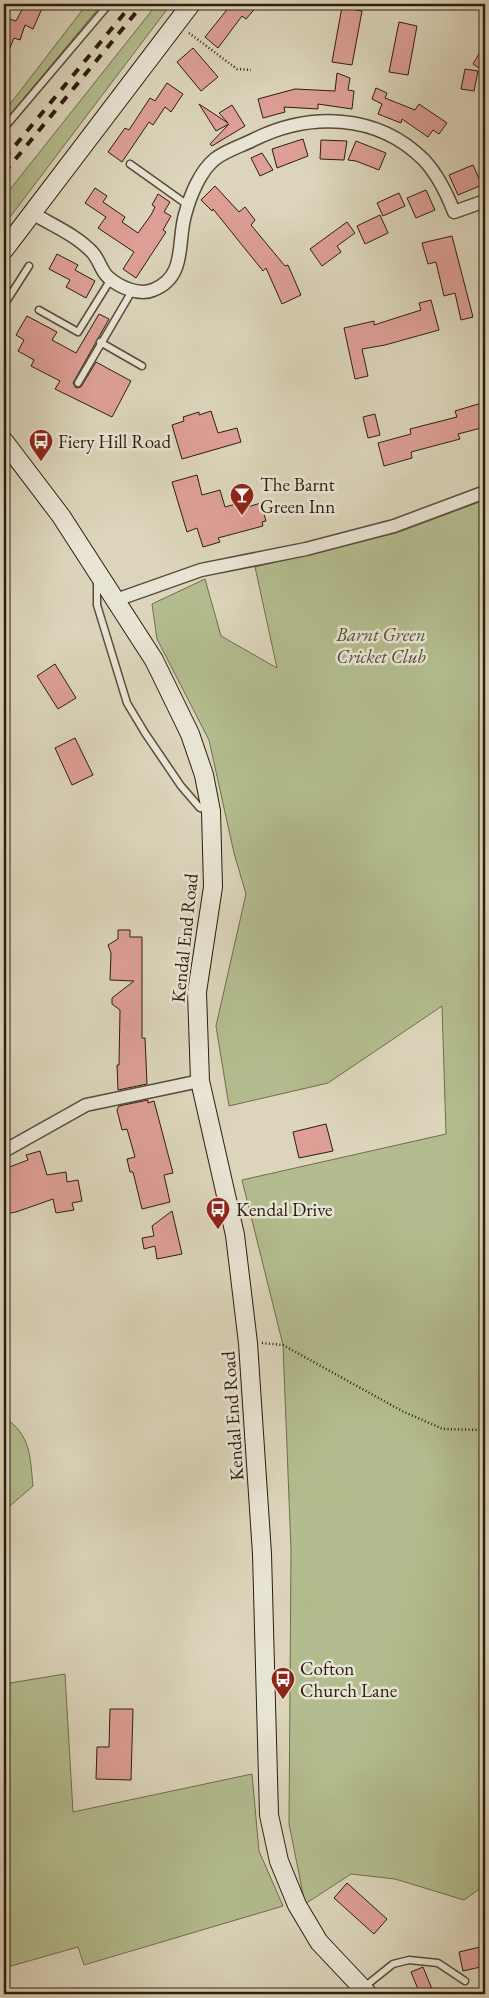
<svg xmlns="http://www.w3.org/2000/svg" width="489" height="1998" viewBox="0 0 489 1998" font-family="'EB Garamond',serif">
<rect width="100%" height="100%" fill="#dcd5bb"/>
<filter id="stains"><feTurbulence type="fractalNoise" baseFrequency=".004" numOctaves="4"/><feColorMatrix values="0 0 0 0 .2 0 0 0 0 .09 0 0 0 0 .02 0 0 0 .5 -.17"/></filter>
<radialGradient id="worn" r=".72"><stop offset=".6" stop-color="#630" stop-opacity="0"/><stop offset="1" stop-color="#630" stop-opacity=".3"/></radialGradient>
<path fill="#b3bc8e" stroke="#706c4e" d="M87,4H102L4,122V112Z
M157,4H171L4,225V197Z
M485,500V1885L464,1900L395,1879L351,1874L305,1904L289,1824L291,1550L283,1345L242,1180L446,1134L442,1006L328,1083L229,1106L216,1026L246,894L234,853L209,740L157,639L152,604L205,579L221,636L277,668L255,567L396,533Z
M4,1417C31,1435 30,1456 33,1486L4,1511Z
M65,1674L73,1812L252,1774L259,1851L283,1906L84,1965L78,1947L4,1968V1684Z"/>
<path fill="#dd9f96" stroke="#2c1d0f" d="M25,4H44L33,29L25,25L20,40L14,38L4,62V32L9,19L16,21Z
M227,4H259L246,19L242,16L218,48L205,37L230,6Z
M342,7L362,11L352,65L332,62Z
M399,22L417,26L408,75L389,72Z
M485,44V72L473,64Z
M193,48L218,77L201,91L177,62Z
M465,69L478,71L474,91L461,89Z
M337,73L350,78L348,90L354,91L352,109L318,104V109L284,107L285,112L263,118L258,99L295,89L335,91Z
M167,83L183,94L171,112L165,107L153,125L149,122L122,162L108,152L125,128L129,130L150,98L155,101Z
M376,88L387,93L385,98L415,110L419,104L447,123L439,134L433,130L428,137L402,119L401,123L378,114L382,104L372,99Z
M199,104L228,123L219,113L232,105L245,126L212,146L210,144L229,124L216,131Z
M303,139L308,156L277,168L272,149Z
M321,140L347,141L344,160L320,159Z
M356,141L386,153L379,170L356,161L348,160Z
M262,153L273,170L260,176L251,158Z
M473,165L482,185L458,195L449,175Z
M215,186L239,212L245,207L255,220L251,225L285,266L288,265L301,295L282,304L266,268L263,271L213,209L212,211L201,200Z
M95,188L107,196L103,202L125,217L122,222L138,233L151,215L155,207L152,205L158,194L170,202L164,212L171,216L163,230L166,232L136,278L123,269L134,252L98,228L106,217L85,203Z
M426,190L435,210L416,218L407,198Z
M399,193L405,206L383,216L377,203Z
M380,215L388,233L365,244L357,226Z
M347,222L355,233L337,246L341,252L322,266L310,249Z
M452,236L473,317L461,320L455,293L444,296L436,262L428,264L422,243Z
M57,254L78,265L75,270L95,281L86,298L66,287L70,280L49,269Z
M431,300L439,330L385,345L362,349L368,376L355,379L344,328L374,321V325L421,310L419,303Z
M99,314L109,319L73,383L76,388L81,387L96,362L131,381L112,417L55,389L60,381L31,366L34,360L18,351L24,340L16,335L27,316L57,332L52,340L76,353Z
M485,402V427L458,434L460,439L411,452L412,458L384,466L378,443L411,434L410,429L457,417L455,411Z
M211,411L218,433L237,428L241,442L182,459L172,425L184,421L183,417L199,412V415Z
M375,414L380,435L368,438L363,417Z
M197,475L202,495L220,490L225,507L236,504L237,510L261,503L266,521L262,522L263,526L218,538L220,542L203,547L197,528L187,532L172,482Z
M55,664L76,698L58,709L37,676Z
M75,738L93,775L72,785L55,748Z
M118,930H130V937H142V1038H145L147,1084L118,1090L117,1065H119L120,1010L112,1004V998L134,981L110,980L111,953L108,945L118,939Z
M148,1100V1103L154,1101L173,1173L164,1175L170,1202L142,1209L133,1172H130L127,1159L135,1157L127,1129L122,1130L117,1110L119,1106Z
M326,1124L333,1151L299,1158L293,1132Z
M40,1151L47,1175L66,1172L67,1182L78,1180L82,1201L72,1203L74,1210L56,1213L53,1199L16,1212L4,1214V1169L28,1160L26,1155Z
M172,1211L182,1254L157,1259L155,1246L144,1249L142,1238L154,1236L152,1226Z
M110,1709H133L131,1780L96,1779L97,1747H109Z
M347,1883L387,1919L374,1934L334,1898Z
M480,1947V1950L485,1947V1966L463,1971L459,1952Z
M423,1967L434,1994H420L411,1972Z"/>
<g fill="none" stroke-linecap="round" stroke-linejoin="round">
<defs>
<path id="lane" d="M4,128L109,4
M130,164L189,206
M4,305L29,266
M39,310L78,332L111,279
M100,342L142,366
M78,383L132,291
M97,581V605L127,703L145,733L181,786L200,808L210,811
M363,1988L393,1964L409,1960L438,1963L465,1981"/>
<path id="street" d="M32,213C52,225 76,235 92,252C99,259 101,271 108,277C119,287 139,296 153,290C187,277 177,242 185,215C190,196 200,171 215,159C225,151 241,146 253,140C309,112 377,113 424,160C438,175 447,194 454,212L485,201
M116,600L201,570L306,549L394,526L485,492
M4,1151L86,1105L200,1081"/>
<path id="secondary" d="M4,250L191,4
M4,441L61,516L154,660L190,734L204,775L211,811L213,887L197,992L200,1081L235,1235L248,1343L262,1554L269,1815L279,1861L297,1905L319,1942L368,1994"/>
</defs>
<use href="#lane" stroke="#584b3a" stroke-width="9"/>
<use href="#street" stroke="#584b3a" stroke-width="15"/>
<use href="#secondary" stroke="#2c1d0f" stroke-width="20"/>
<path stroke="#2c1d0f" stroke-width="2.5" stroke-dasharray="1 2.5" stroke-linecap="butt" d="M189,33L237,69L251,70
M262,1343L283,1345L402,1411L443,1429L485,1430"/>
<use href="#lane" stroke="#e8e4d3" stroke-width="6"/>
<use href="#street" stroke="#e8e4d3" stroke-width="12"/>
<use href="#secondary" stroke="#e8e4d3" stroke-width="18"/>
<path stroke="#2c1d0f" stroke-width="4" stroke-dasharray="9 9" stroke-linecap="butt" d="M4,159L132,4
M4,173L143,4"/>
</g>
<defs>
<symbol id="bus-pin" viewBox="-11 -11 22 30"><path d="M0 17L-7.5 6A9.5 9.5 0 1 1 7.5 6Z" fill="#8f2418" stroke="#e8e4d3"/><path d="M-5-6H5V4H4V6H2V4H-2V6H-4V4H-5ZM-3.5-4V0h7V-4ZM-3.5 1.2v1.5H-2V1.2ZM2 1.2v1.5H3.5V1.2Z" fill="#fff"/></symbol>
<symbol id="bar-pin" viewBox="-11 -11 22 30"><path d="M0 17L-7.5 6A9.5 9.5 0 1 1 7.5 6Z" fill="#8f2418" stroke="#e8e4d3"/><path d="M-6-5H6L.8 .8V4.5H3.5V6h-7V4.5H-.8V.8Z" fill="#fff"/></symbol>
</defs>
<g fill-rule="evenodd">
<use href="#bus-pin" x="27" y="427" width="28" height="38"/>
<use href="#bar-pin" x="228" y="481" width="28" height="38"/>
<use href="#bus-pin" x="204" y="1195" width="28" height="38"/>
<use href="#bus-pin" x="269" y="1665" width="28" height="38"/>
</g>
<g text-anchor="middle" stroke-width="5" stroke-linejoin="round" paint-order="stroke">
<g font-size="19" fill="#2c1d0f" stroke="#e8e4d3" text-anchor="start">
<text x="58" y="448">Fiery Hill Road</text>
<text x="260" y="491">The Barnt<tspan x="260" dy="22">Green Inn</tspan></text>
<text x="236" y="1216">Kendal Drive</text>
<text x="300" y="1675">Cofton<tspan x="300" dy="22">Church Lane</tspan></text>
</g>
<g font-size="19" font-style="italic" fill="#544d35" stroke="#e8e4d3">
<text x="381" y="641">Barnt Green<tspan x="381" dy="22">Cricket Club</tspan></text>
</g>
<g font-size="19" fill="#2c1d0f" stroke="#e8e4d3">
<text transform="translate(184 938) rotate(-84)" y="7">Kendal End Road</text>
<text transform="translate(232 1416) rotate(-94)" y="7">Kendal End Road</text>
</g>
</g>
<rect width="489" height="1998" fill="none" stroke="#dcd5bb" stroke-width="20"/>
<rect x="5" y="5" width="479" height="1988" fill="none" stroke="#2c1d0f" stroke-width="2.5"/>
<rect x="10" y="10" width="469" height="1978" fill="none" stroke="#2c1d0f"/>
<rect width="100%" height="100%" filter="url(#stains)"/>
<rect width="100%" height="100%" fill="url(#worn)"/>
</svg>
